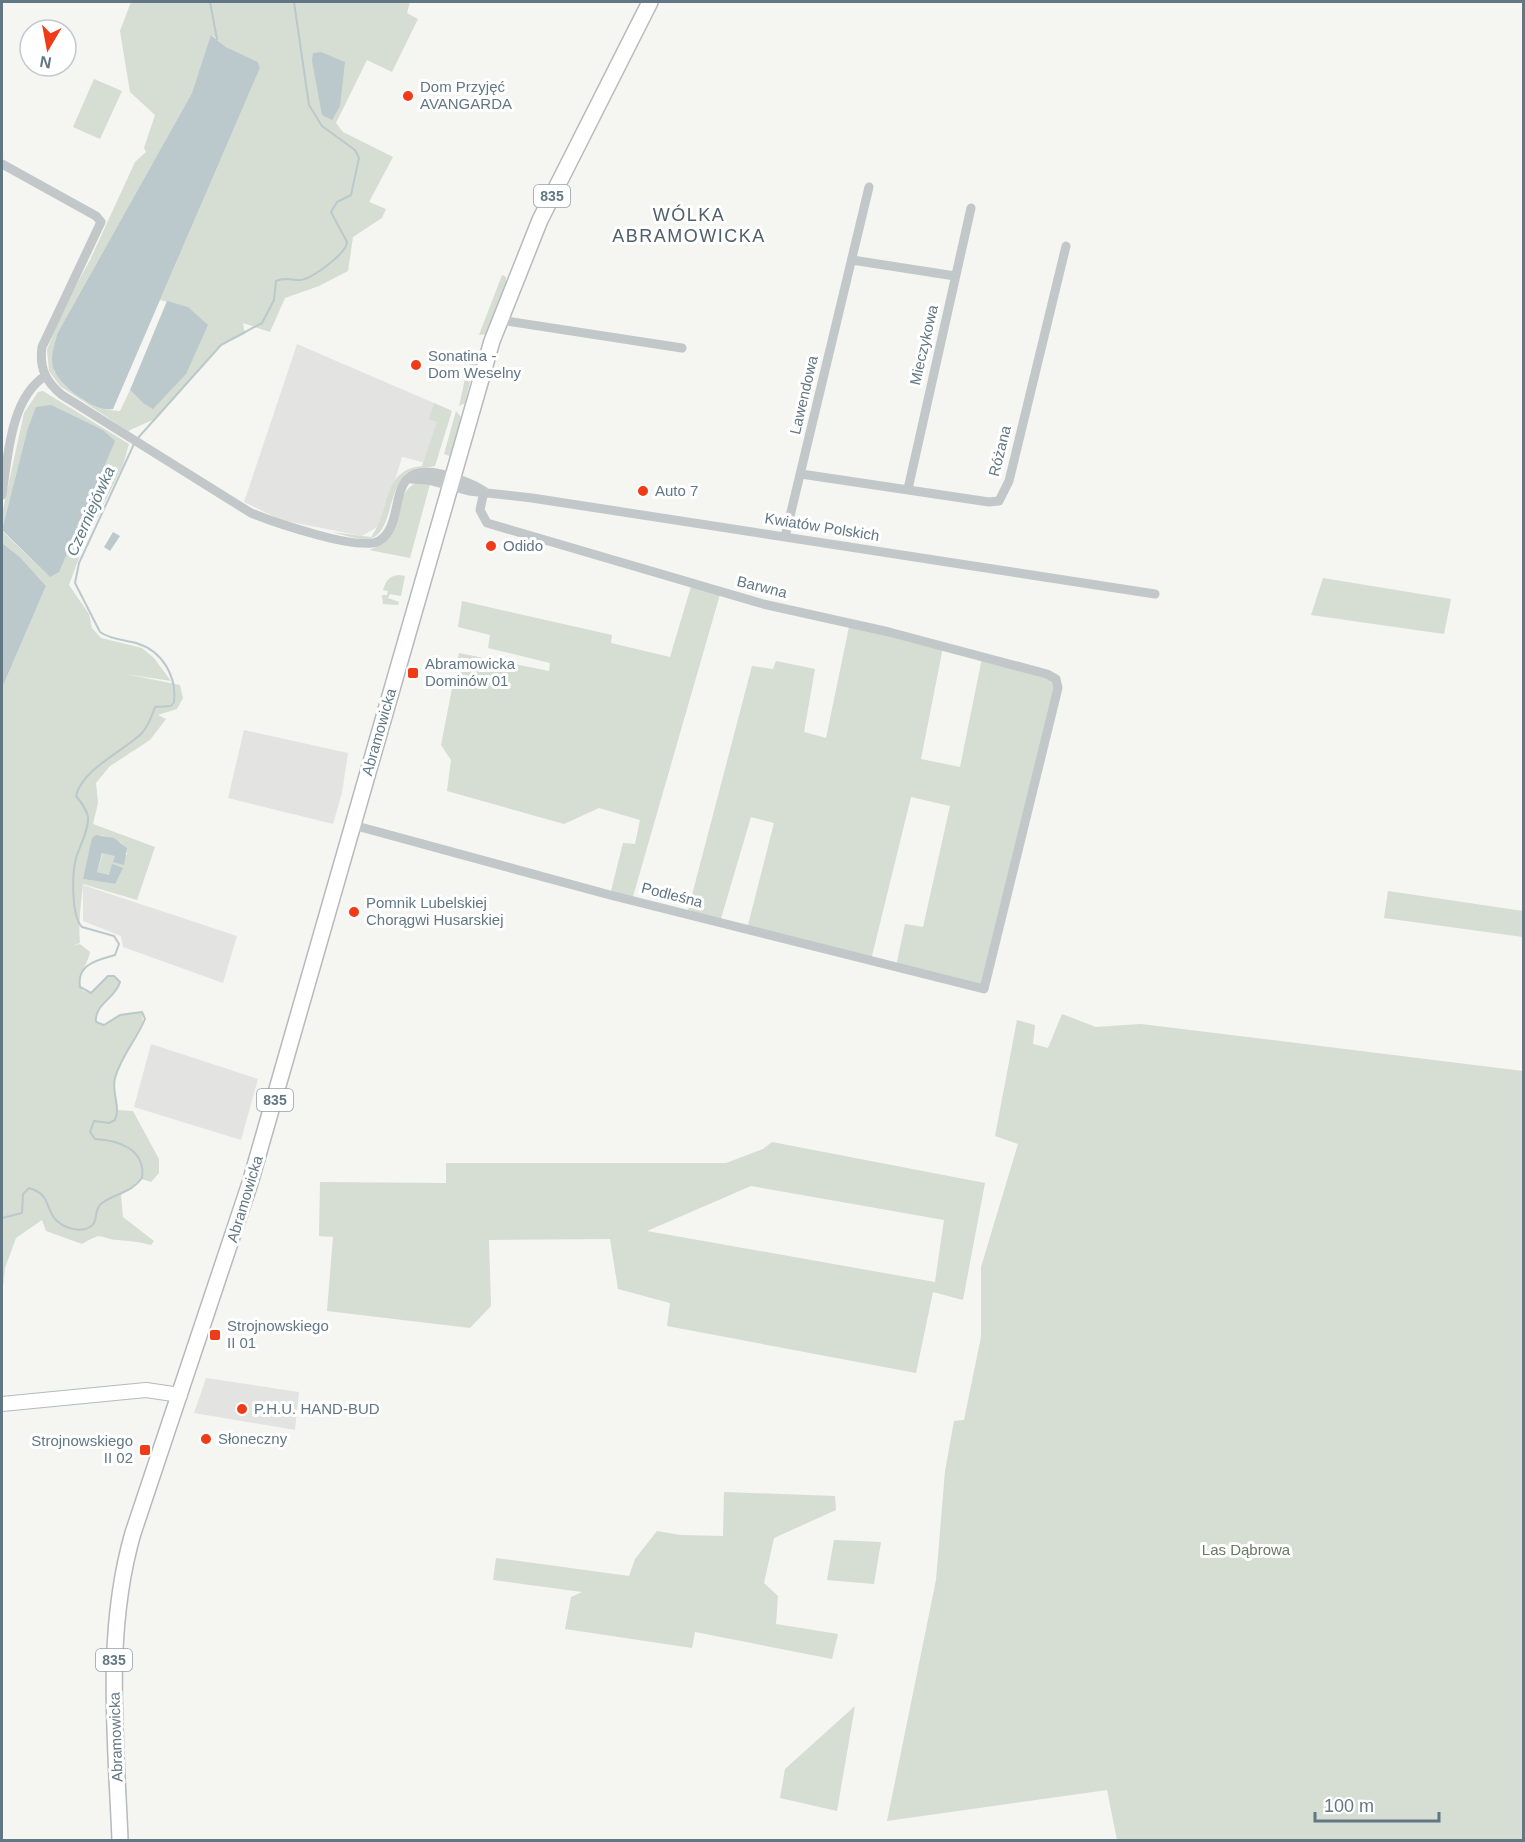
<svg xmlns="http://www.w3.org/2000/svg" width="1525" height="1842" viewBox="0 0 1525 1842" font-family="Arial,sans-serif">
<rect width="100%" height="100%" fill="#f5f5f1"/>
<path fill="#e3e4e2" d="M297,344L450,410L430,464L402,457L382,524L362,536L281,520L244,502Z
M244,730L348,753L342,793L333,824L228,798Z
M83,885L237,936L223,983L123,947L121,936L83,921Z
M151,1044L258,1079L241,1140L134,1107Z
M206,1378L299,1392L295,1430L194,1413Z"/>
<path fill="#d6ddd2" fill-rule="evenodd" d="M131,2H410L407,13L418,19L392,72L367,60L336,123L343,132L393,157L369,202L386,209L382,218L353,237L348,271L319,286L285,298L270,332L243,323L245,334L221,345L157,418L128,431L60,386L49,371L47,350L60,315L90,260L135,162L146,152L144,148L155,115L130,92L120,31ZM212,35L226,47L258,62L260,68L160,300L188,307L143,403L130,390L120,411L108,410L84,401L61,380L54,371L53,353L57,334L192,93Z
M94,79L122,91L100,139L73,127Z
M502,275L506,277V282L487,334L479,335Z
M473,352L480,357L475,372L470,375L467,374Z
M465,379L470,381L465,403L459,406Z
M43,391L129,444L123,465L84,544L69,585L89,614L92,628L101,638L142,648L154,658L171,681L126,674L180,685L183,698L177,709L158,715L166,719L150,740L110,766L96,783L98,803L93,824L155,847L137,900L83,884C81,904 78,923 80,943L72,946L80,944L90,952C88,965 74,979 83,991L91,993L108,976H114L120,982C116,998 94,1004 96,1022L104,1025L120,1015L142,1012L143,1023L120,1063L114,1082L118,1110L133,1111L159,1159V1173L151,1182L142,1179L121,1195L123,1217L154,1241L151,1245C139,1242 130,1241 118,1240C98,1239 105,1230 82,1244L46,1231L42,1220L16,1238L5,1268L2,1296V688L46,586L20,557L2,543V531L50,577L27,431L2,530V514L24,413L38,392ZM101,835C113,839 127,841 127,855L103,852L97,872L109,875L115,884L83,879Z
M434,403L452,411L435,466C429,468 417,466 410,471C386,485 394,537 367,539C356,540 342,534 331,532L371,537C392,509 381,470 422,466L437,422L429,419Z
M456,411L461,417L450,456L444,454Z
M418,482L430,484L410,558L369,550C408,538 388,494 418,482Z
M399,575L405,576L401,596L390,594L388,598L399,602L398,605L383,604L382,595H387L388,591L383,590C386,581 389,576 399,575Z
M1323,578L1451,599L1444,634L1311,615Z
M692,583L721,591L632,900L610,895L623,843L635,844L640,820L599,808L564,824L447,791L451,760L441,745L459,653L549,671L550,663L488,648L490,635L458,627L462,601L612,635L611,643L670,657Z
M850,622L943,647L921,759L960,767L982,658L1056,679L984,989L896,966L905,924L923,927L950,806L911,797L871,960L747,929L774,823L751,817L720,922L687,914L752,666L773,669L776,661L815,669L804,732L826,738Z
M1388,891L1523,911V937L1384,918Z
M1062,1014L1096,1027L1141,1024L1523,1071V1840H1117L1107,1790L887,1821L936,1580L945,1471L954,1421L964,1420L981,1337V1267L1018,1144L995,1136L1017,1020L1035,1025L1033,1044L1048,1048Z
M772,1142L985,1183L963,1300L933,1292L916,1373L667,1326L670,1303L618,1289L610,1239L489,1240L491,1306L470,1328L327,1311L333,1237L319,1236L320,1182L446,1183V1163H726L763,1149ZM751,1186L944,1220L935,1282L647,1231Z
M724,1492L835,1496L836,1510L774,1538L764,1583L778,1596L776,1624L838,1634L832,1659L695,1632L692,1648L565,1629L571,1597L582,1592L493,1580L496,1558L629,1576L635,1559L657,1531L680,1535L723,1536Z
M834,1540L881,1542L874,1584L827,1580Z
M855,1706L837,1811L780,1798L785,1769Z"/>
<path fill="#bbc8cc" d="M211,35L226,47L258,62L260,68L113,409C95,413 58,385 53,367C50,357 55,344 57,334L192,93Z
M321,52L345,62L340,106L332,120L322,115L312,61L313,53Z
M167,301L188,307L208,325L186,374L153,409L143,403L130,390Z
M51,405L103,430L115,441L59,572L50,577L2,530L27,431L36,407Z
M113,532L120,536L110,551L104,547Z
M2,543L20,557L46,586L2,688Z
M96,835L114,838L127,848L124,865L113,862L115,856L102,853L97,872L109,875L112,864L123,868L115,884L83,879L92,838Z"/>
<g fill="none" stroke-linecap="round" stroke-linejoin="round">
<path stroke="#bbc8cc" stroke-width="2" d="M210,2L217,39
M137,439L221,345L262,323L274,300L276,281C285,277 291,280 300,280C312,279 347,253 347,242L331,212L337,202L351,195L359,158L355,150L322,126L309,105L294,2
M2,1218L22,1213L23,1194L29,1188C50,1194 45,1206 55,1219C63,1228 80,1233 90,1227C99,1222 93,1209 102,1203C116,1193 131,1193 142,1178C146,1149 118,1140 95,1139L90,1132L94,1121L109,1123L115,1120C121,1105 111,1093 115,1078C121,1056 137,1039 145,1019L142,1012L120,1015L104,1025L96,1022C94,1004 116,998 120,982L114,976H108L91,993L80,987C76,964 98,960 115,955L119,944L114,936L82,927C71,916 72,873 76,858C80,845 89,830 88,817C86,808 81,802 76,796C82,769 124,751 142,733C148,726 152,716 155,707L171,706L174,702C177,677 163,651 136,643C125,640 109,639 100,632L75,583L79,563L134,444"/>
<defs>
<path id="secondary" d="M2,1404L146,1390L180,1395"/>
<path id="primary" d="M120,1840C116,1738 104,1633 133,1533L250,1183L492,341L540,220L650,2"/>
</defs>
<use href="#secondary" stroke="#b4babe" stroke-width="16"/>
<use href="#primary" stroke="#b5babd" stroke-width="18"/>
<path stroke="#c2c7c9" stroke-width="9" d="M2,164L96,216L101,222L42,347C39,368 46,382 62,395L251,513C273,522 360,552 379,541C409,523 382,460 441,474C457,478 470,482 484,491
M852,260L955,276
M500,320L682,348
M801,474L989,502L999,501L1009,481L1066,246
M411,479L428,480L469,491L532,498L1155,594
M908,489L971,208
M2,495C8,457 10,399 45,376
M785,537L869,187
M353,825L610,895L984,989L1058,688L1056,679L1047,674L889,632L763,604L487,523L480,510L484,491"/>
<use href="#secondary" stroke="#fff" stroke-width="14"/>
<use href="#primary" stroke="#fff" stroke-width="15"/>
</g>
<g fill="#ef3b17" stroke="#fff" stroke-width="2">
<circle cx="408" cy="96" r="6"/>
<circle cx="416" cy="365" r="6"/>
<circle cx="643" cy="491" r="6"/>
<circle cx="491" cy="546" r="6"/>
<rect x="407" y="667" width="12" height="12" rx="3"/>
<circle cx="354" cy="912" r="6"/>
<rect x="209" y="1329" width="12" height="12" rx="3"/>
<circle cx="242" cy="1409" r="6"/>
<circle cx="206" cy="1439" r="6"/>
<rect x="139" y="1444" width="12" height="12" rx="3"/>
</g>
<g text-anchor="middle" stroke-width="6" stroke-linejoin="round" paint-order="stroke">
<g fill="#fff" stroke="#91a0a9" stroke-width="1.5">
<rect x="534" y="185" width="36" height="22" rx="4.5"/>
<rect x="257" y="1089" width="36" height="22" rx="4.5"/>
<rect x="96" y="1649" width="36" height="22" rx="4.5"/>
</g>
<g font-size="14" font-weight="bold" fill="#627784">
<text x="552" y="201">835</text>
<text x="275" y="1105">835</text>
<text x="114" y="1665">835</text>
</g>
<g font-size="15" fill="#627784" stroke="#fff" text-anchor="start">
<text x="420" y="92">Dom Przyjęć<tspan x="420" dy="17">AVANGARDA</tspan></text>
<text x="428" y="361">Sonatina -<tspan x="428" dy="17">Dom Weselny</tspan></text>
<text x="655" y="496">Auto 7</text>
<text x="503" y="551">Odido</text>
<text x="425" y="669">Abramowicka<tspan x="425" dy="17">Dominów 01</tspan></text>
<text x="366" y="908">Pomnik Lubelskiej<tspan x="366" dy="17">Chorągwi Husarskiej</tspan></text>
<text x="227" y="1331">Strojnowskiego<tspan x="227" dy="17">II 01</tspan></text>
<text x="254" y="1414">P.H.U. HAND-BUD</text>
<text x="218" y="1444">Słoneczny</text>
<text x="133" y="1446" text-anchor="end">Strojnowskiego<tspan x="133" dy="17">II 02</tspan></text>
</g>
<g font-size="15" fill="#627784" stroke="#fff">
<text transform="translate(924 345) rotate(-77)" y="5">Mieczykowa</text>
<text transform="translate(804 395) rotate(-77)" y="5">Lawendowa</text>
<text transform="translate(1000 451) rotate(-76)" y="5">Różana</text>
<text transform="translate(822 527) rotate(9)" y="5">Kwiatów Polskich</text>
<text transform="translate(762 587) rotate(14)" y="5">Barwna</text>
<text transform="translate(379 732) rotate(-74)" y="5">Abramowicka</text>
<text transform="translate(672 895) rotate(14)" y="5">Podleśna</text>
<text transform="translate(245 1199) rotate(-73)" y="5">Abramowicka</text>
<text transform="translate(116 1737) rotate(-92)" y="5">Abramowicka</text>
</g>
<g font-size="15" fill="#687b61" stroke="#fff">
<text x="1246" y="1555">Las Dąbrowa</text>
</g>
<g font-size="16" font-style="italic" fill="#5e7a82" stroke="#fff">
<text transform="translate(90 511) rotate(-66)" y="6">Czerniejówka</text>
</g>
<g font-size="18" letter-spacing="1.5" fill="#506069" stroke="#fff">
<text x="689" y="221">WÓLKA<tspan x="689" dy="21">ABRAMOWICKA</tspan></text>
</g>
</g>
<rect width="1525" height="1842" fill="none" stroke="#627784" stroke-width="6"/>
<g transform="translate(48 48) rotate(190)"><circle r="28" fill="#ffffff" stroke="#c0c9ce" stroke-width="1.5"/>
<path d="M0-4.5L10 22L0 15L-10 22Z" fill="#ef3b17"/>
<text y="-9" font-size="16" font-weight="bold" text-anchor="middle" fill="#627784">N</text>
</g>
<path d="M1315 1812v9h124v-9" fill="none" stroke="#627784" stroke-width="3"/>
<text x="1324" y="1812" font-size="18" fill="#627784" stroke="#ffffff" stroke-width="4.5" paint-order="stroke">100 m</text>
</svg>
